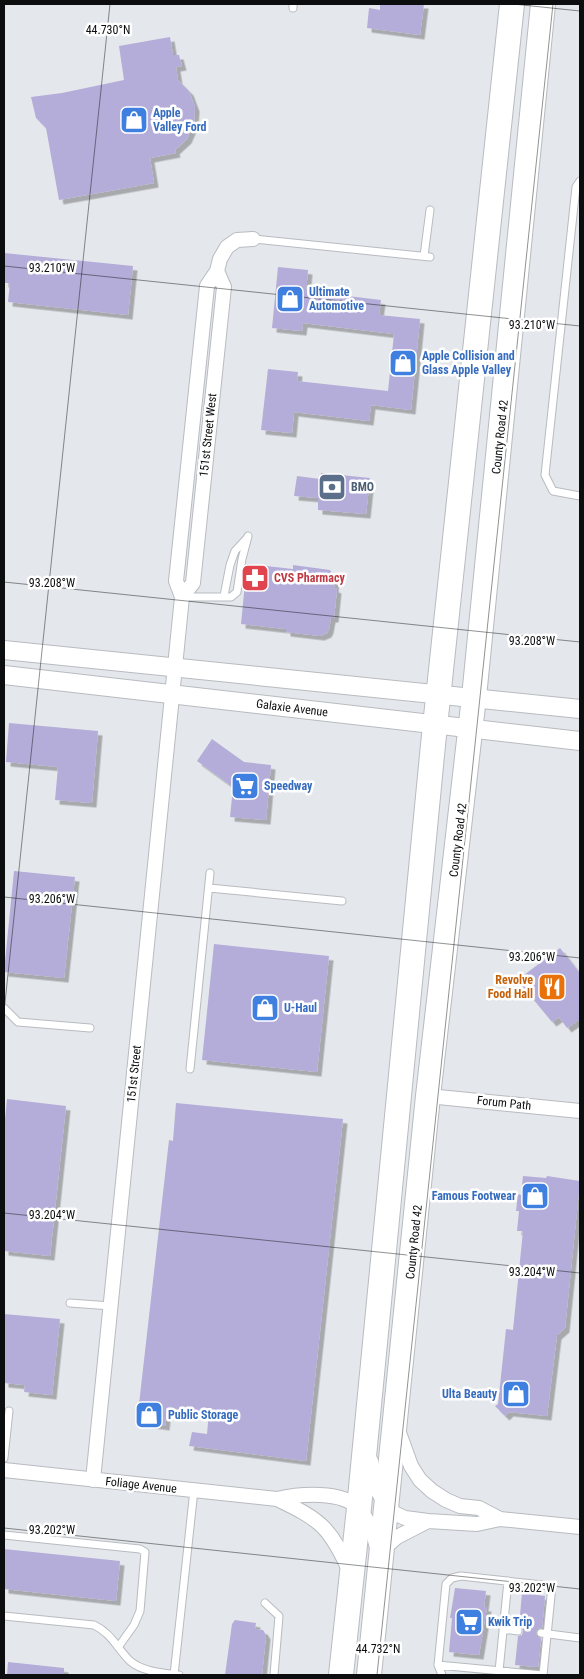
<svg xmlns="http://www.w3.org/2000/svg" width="584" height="1679" viewBox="0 0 584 1679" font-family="'Roboto Condensed',sans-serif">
<defs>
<filter id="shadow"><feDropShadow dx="4.5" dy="4.5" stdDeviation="0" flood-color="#0004"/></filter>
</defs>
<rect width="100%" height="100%" fill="#e4e7eb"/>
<path fill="#b4add9" filter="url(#shadow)" d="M380,4H424L420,35L367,28L369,8L380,10Z
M170,37L173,55H179L182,66L176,67L178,80L189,91L195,107L194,123L187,139L175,150L176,153L150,158L154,183L59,200L46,128L36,118L31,97L62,93L124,80L119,46Z
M4,253L133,266L128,315L8,302L10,283H4Z
M278,267L308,270L306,291L381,300L379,315L420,319L411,410L371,405L369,421L294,412L292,433L261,430L268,369L298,372L297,381L388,391L394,334L303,323L302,331L272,328Z
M321,473L370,478L366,514L318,510V498L294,496L297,476L320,479Z
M247,564L293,569V565L330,570L335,579L334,588L337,589L334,618H331L329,629L327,633L320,636L286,632V629L241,624L245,583H244Z
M9,723L98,731L92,803L55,800L58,767L6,762Z
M212,739L244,762L271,765L266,820L230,817L233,787L197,761Z
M14,871L75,877L64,978L4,972Z
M214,944L329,956L317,1072L202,1060Z
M560,948L580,974V1019L567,1028L559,1017L552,1022L519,982L521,980L520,978Z
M7,1099L66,1106L50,1256L4,1251V1130Z
M176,1103L343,1119L306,1461L189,1446L192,1432L207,1434L209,1412L167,1408L165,1426L137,1422L169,1140L173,1141Z
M523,1176L546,1178L547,1176L580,1181L565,1328L557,1335L547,1416L509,1412L505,1416L495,1406L498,1404L506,1329L513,1330L523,1231H517L519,1211H516L518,1194L521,1195Z
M4,1314L60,1319L52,1395L24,1392L25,1385L4,1383Z
M4,1549L120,1561L116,1601L4,1589Z
M455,1588L486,1591L484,1607H487L479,1655L449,1652L452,1618H450Z
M522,1593L545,1596L542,1628L537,1629L536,1633L537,1637L541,1638L538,1667L515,1665L518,1636L522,1635L523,1631L522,1627L519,1626Z
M235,1620L256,1623L255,1629L263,1630L266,1635L262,1675H225L232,1624Z
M8,1662L64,1668V1675H7Z"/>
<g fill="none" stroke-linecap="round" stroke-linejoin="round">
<defs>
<path id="service" d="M293,8V4
M580,181L576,187L545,475L553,491L580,496
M253,239L430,257
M424,256L430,210
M224,596L230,565L235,551L247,538
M183,597H231L237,592L242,559L248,536
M209,888L342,901
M4,1008L18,1022L90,1028
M190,1069L210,873
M70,1303L111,1306
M4,1458L9,1411
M4,1535L140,1549L145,1552L140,1611L134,1625L119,1646
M461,1576L552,1586L543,1675L438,1665L446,1584L452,1578Z
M265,1603L279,1616L274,1675
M4,1616L94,1625C111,1633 117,1648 130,1661C143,1672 163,1673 179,1675
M503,1629L518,1631
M541,1633L580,1638
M438,1665L442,1675
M499,1671L508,1581
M174,1675L194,1490"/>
<path id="minor" d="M182,597L193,583L224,287L217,271
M428,1096L580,1111
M398,1430L411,1466L420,1480L432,1491L446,1500L460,1506L479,1508L500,1519
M371,1461L378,1492L387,1506L396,1514L405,1518L428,1521L477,1524L500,1519L580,1527
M4,1470L277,1499C299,1494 343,1490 359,1509C368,1519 374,1535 377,1548
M93,1480L182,597L176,581L207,286L217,271L220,259L227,247L237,240L253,239
M277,1499C321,1520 330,1527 350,1572
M382,1550L397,1537L428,1521"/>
<path id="tertiary" d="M4,650L580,709
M4,675L580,741"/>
<path id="trunk" d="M341,1675L359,1508L433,745L512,4
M369,1675L428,1096L474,697L543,4"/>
</defs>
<use href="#service" stroke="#b8bbbf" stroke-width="9"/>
<use href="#minor" stroke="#b8bbbf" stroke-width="16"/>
<use href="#tertiary" stroke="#b8bbbf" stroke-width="20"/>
<use href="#trunk" stroke="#b8bbbf" stroke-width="26"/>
<use href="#service" stroke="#fff" stroke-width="7"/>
<use href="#minor" stroke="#fff" stroke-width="14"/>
<use href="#tertiary" stroke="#fff" stroke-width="18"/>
<use href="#trunk" stroke="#fff" stroke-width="24"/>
</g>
<path fill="none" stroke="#0c0d0e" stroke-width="1" stroke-opacity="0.45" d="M513,4L580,11M4,266L580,326M4,582L580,642M4,897L580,958M4,1012L110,4M4,1213L580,1273M4,1528L580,1589M377,1675L553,4"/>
<defs>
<symbol id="shop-square" viewBox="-11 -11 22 22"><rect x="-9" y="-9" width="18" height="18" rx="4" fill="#3f7fe0" stroke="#fff"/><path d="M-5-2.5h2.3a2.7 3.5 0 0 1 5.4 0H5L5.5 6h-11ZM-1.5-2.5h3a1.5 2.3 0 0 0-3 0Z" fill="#fff"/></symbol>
<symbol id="bank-square" viewBox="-11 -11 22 22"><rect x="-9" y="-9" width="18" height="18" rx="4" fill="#5c6f8a" stroke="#fff"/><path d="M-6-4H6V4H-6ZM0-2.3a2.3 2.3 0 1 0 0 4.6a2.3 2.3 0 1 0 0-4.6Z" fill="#fff"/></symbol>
<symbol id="pharmacy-square" viewBox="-11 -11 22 22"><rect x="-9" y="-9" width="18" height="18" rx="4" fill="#e0444e" stroke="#fff"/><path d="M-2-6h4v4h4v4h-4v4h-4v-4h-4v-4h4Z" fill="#fff"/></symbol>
<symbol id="supermarket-square" viewBox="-11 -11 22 22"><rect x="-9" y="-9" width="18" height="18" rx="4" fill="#3f7fe0" stroke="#fff"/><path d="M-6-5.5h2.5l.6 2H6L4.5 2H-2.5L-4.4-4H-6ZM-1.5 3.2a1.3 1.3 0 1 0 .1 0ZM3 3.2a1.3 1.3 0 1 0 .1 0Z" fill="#fff"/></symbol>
<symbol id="restaurant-square" viewBox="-11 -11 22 22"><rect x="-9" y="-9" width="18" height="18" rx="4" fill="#e8710a" stroke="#fff"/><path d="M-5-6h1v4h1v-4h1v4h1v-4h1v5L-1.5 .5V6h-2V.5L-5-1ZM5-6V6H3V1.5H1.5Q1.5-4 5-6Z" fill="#fff"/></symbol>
</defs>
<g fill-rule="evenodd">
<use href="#shop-square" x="118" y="104" width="32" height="32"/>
<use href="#shop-square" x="274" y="283" width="32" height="32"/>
<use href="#shop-square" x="387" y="347" width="32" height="32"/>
<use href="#bank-square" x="316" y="471" width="32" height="32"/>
<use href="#pharmacy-square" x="239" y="562" width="32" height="32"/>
<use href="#supermarket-square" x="229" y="770" width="32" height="32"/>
<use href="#restaurant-square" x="536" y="971" width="32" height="32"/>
<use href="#shop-square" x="249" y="992" width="32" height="32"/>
<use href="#shop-square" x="519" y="1180" width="32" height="32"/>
<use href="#shop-square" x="500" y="1378" width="32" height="32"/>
<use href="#shop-square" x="133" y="1399" width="32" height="32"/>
<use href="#supermarket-square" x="453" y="1606" width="32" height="32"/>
</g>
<g text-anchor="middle" stroke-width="5" stroke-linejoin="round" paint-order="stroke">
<g font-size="12" font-weight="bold" fill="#366cbe" stroke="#fff" text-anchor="start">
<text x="153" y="117">Apple<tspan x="153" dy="14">Valley Ford</tspan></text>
<text x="309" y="296">Ultimate<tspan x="309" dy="14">Automotive</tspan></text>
<text x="422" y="360">Apple Collision and<tspan x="422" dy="14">Glass Apple Valley</tspan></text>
<text x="264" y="790">Speedway</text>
<text x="284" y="1012">U-Haul</text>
<text x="516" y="1200" text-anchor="end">Famous Footwear</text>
<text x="497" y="1398" text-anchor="end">Ulta Beauty</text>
<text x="168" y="1419">Public Storage</text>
<text x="488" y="1626">Kwik Trip</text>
</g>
<g font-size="12" fill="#0c0d0e" stroke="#fff">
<text transform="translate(208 435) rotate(-84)" y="4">151st Street West</text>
<text transform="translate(500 437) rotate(-84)" y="4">County Road 42</text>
<text transform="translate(292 708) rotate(7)" y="4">Galaxie Avenue</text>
<text transform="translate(458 840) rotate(-83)" y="4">County Road 42</text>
<text transform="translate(134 1074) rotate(-84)" y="4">151st Street</text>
<text transform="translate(504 1103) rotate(6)" y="4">Forum Path</text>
<text transform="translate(414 1242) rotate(-84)" y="4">County Road 42</text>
<text transform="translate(141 1485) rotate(6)" y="4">Foliage Avenue</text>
</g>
<g font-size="12" font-weight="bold" fill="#4e5e75" stroke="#fff" text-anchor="start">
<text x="351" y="491">BMO</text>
</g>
<g font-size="12" font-weight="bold" fill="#be3a42" stroke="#fff" text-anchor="start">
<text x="274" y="582">CVS Pharmacy</text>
</g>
<g font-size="12" font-weight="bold" fill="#c56008" stroke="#fff" text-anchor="end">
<text x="533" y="984">Revolve<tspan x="533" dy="14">Food Hall</tspan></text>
</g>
</g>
<g font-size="12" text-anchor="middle" fill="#0c0d0e" stroke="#fff" stroke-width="5" stroke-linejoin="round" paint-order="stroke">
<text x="108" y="34">44.730°N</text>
<text x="52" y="272">93.210°W</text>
<text x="532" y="329">93.210°W</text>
<text x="52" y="587">93.208°W</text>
<text x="532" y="645">93.208°W</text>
<text x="52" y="903">93.206°W</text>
<text x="532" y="961">93.206°W</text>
<text x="52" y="1219">93.204°W</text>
<text x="532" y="1276">93.204°W</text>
<text x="52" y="1534">93.202°W</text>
<text x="532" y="1592">93.202°W</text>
<text x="378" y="1653">44.732°N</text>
</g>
<rect width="584" height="1679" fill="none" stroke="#0c0d0e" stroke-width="10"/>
</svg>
